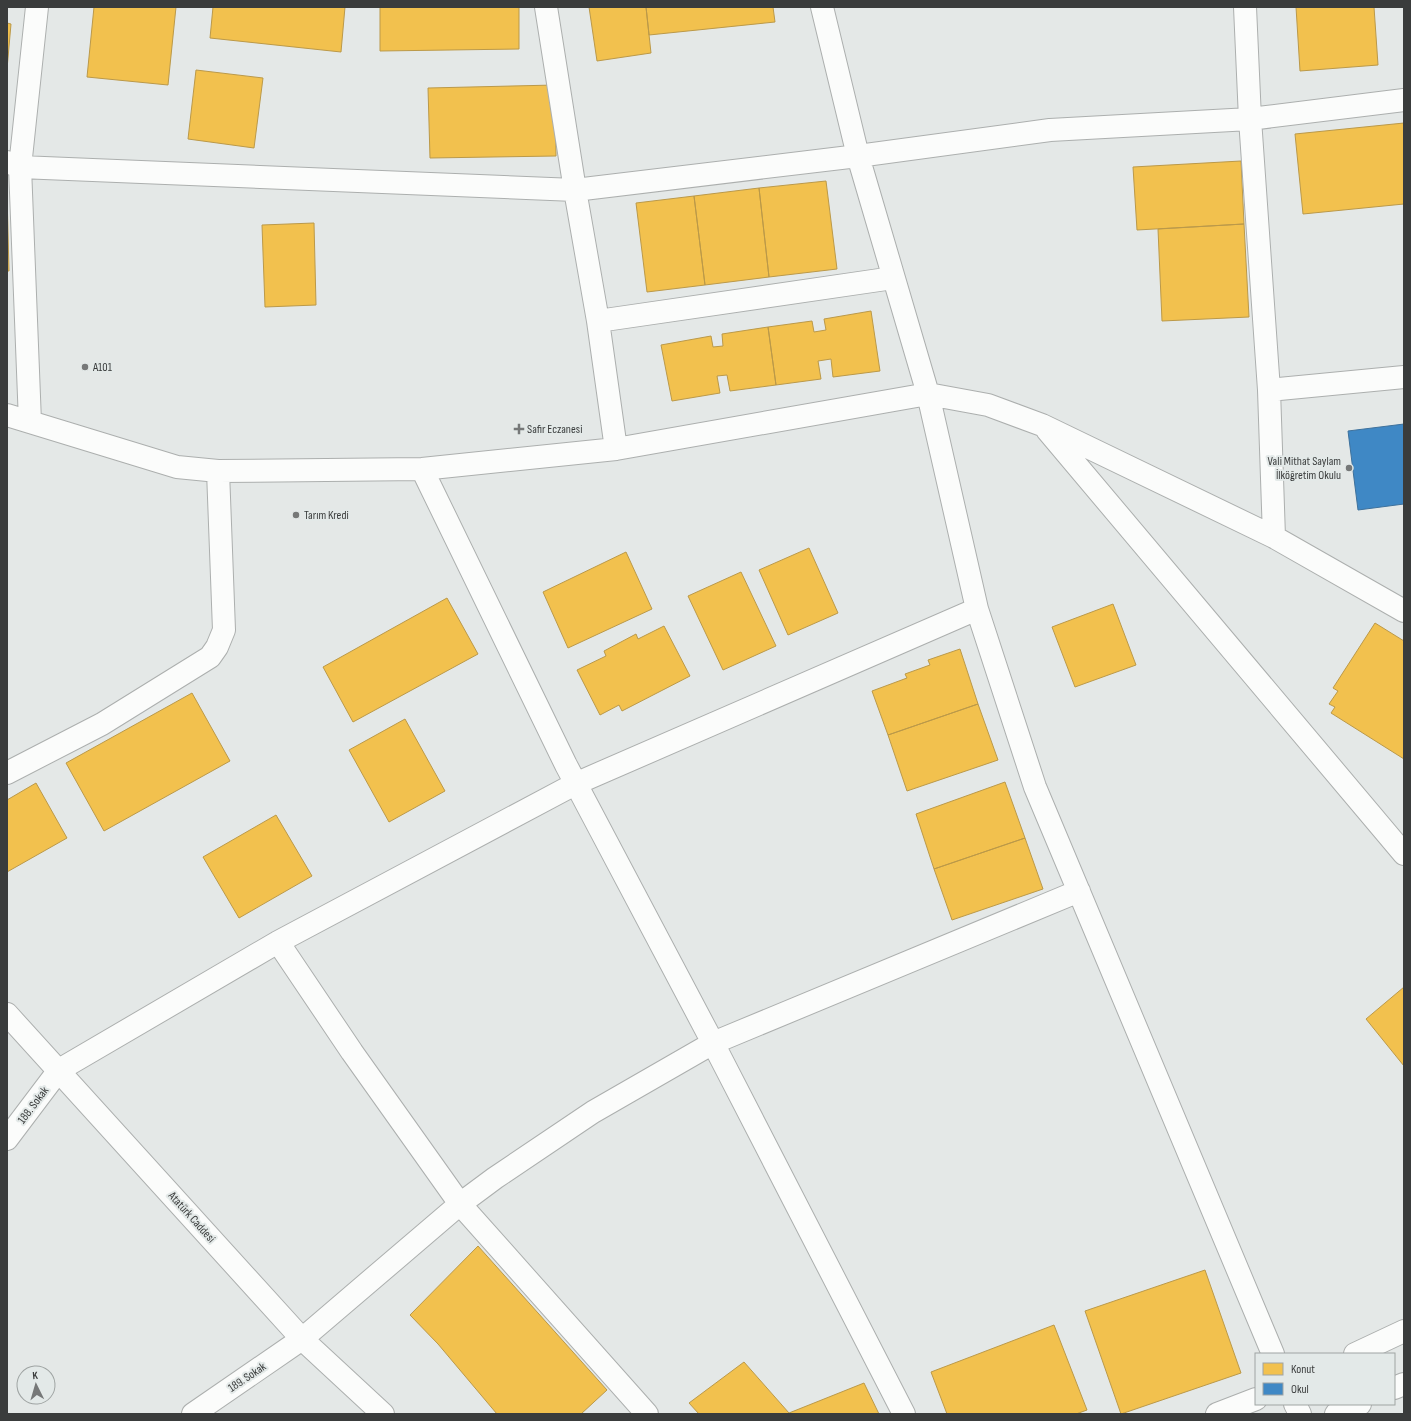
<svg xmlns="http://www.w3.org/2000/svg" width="1411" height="1421" viewBox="0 0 1411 1421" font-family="'Sofia Sans Condensed',sans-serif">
<rect width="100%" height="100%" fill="#e4e8e7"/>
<path fill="#f2c14e" stroke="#bb9949" d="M94,7H176L168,85L87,77Z
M213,7H345L341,52L210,38Z
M380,7H519V49L380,51Z
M589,7H646L651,53L597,61Z
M646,7H773L775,22L649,35Z
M1296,7H1374L1378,65L1300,71Z
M7,23L11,24L7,69Z
M196,70L263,78L254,148L188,139Z
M555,85L556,156L430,158L428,88Z
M1404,123V204L1303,214L1295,134Z
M1241,161L1244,224L1137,230L1133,167Z
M826,181L837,269L769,277L759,188Z
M759,188L769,277L705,285L694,196Z
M7,194L9,271H7Z
M694,196L705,285L647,292L636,203Z
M314,223L316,305L265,307L262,225Z
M1244,224L1249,317L1162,321L1158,229Z
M871,311L880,371L833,377L831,359L818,361L821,379L776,385L768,327L812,321L814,332L826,330L824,319Z
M768,327L776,385L730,391L727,375L717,376L720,393L672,401L661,345L711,336L713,347L723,346L722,334Z
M809,548L838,613L788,635L759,570Z
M626,552L652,609L568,648L543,592Z
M741,572L776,646L723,670L688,596Z
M447,598L478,654L353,722L323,667Z
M1113,604L1136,665L1075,687L1052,627Z
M1375,623L1404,641V759L1331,713L1335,707L1329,704L1338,691L1333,688Z
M664,626L690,676L622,711L619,705L600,715L577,670L606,656L604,651L636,634L638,639Z
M960,649L978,704L888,735L872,691L907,678L905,674L930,665L928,660Z
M192,693L230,761L104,831L66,763Z
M978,704L998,760L907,791L888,735Z
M405,719L445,791L389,822L349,750Z
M1005,782L1025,838L934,869L916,814Z
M36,783L67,838L7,872V800Z
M276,815L312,876L239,918L203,857Z
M1025,838L1043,889L952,920L934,869Z
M1404,987V1066L1366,1019Z
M478,1246L607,1390L581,1414H497L438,1344L410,1315Z
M1205,1270L1241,1373L1121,1414L1085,1311Z
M1054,1325L1087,1410L1076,1414H947L931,1372Z
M744,1362L789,1413L864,1383L879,1414H699L689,1403Z"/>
<path fill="#3f88c5" stroke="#3e719c" d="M1404,424V504L1358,510L1348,431Z"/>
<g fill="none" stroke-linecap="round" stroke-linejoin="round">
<defs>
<path id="street" d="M546,7L575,190L598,321L616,449
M822,7L858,156L928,394L977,609L1035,787L1273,1354
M1245,7L1250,119L1269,390L1274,537
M7,162L20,167L575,190L858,156L1050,130L1250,119L1404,100
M598,321L893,278
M1269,390L1404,377
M7,415L177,467L218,471L422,469L616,449L928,394L988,405L1042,425L1274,537L1404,611
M30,422L20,167L37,7
M1047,430L1404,854
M422,469L566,765L713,1043L904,1414
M7,773L102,724L210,657L217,647L224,630L218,471
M7,1139L59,1070L278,942
M1295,1404L1300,1414
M193,1414L302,1339L460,1204L495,1178L593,1112L713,1043L1079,891
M647,1414L460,1204L352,1052L278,942L575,784L977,609"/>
<path id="secondary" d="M7,1014L302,1339L383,1414
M1355,1354L1404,1331
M1394,1388L1404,1384
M1217,1414L1256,1399
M1336,1414L1360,1404"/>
</defs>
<use href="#street" stroke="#acafae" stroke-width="24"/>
<use href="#secondary" stroke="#acafae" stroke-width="24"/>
<use href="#street" stroke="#fbfcfb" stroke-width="22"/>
<use href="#secondary" stroke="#fbfcfb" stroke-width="22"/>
</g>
<g fill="#767878" stroke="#e3e9e8" stroke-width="1.5">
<circle cx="85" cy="367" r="4"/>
<path d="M517 423h4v4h4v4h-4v4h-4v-4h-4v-4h4z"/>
<circle cx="1349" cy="468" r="4"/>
<circle cx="296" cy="515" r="4"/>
</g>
<g text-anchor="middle" stroke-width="4" stroke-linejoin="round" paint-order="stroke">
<g font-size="12" fill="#3a3c3c" stroke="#e3e9e8" text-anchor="start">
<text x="93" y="371">A101</text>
<text x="527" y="433">Safir Eczanesi</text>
<text x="1341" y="465" text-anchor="end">Vali Mithat Saylam<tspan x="1341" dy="14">İlköğretim Okulu</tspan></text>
<text x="304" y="519">Tarım Kredi</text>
</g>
<g font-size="12" fill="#3a3c3c" stroke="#e3e9e8">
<text transform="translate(33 1105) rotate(-53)" y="4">188. Sokak</text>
<text transform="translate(192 1217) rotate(48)" y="4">Atatürk Caddesi</text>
<text transform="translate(247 1377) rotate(-34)" y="4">189. Sokak</text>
</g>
</g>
<rect width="1411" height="1421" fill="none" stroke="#3a3c3c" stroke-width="16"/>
<rect x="1255" y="1353" width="140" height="52" fill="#e3e9e8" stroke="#9fa4a3"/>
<rect x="1263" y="1363" width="20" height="12" fill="#f2c14e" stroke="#9fa4a3"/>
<text x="1291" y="1373" font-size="12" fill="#3a3c3c">Konut</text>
<rect x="1263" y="1383" width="20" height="12" fill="#3f88c5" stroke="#9fa4a3"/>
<text x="1291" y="1393" font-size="12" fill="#3a3c3c">Okul</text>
<g transform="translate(36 1385) rotate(355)"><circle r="19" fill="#e3e9e8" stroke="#9fa4a3"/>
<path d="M0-3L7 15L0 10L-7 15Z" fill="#767878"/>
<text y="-6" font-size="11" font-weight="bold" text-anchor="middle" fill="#3a3c3c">K</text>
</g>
</svg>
